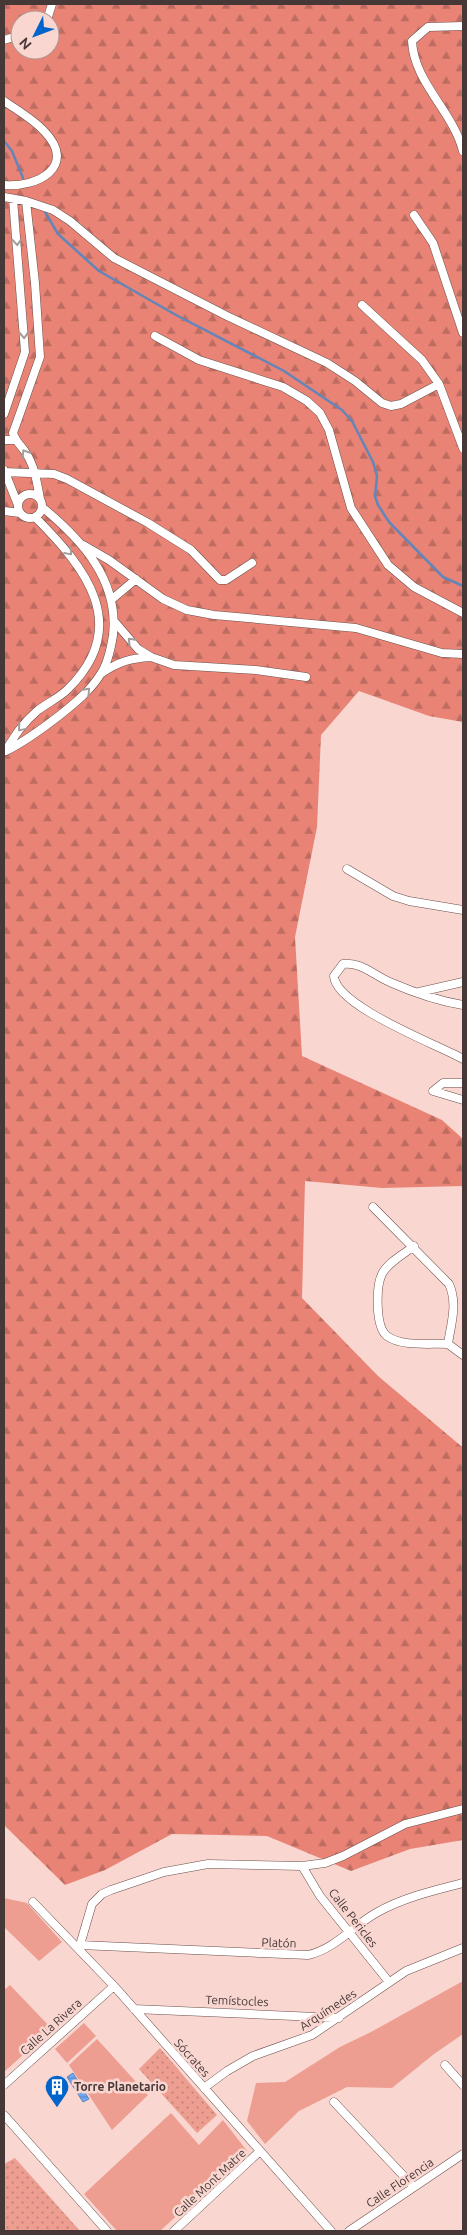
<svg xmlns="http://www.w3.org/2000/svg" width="467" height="2235" viewBox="0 0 467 2235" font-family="Ubuntu,sans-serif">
<defs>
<pattern id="forest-firs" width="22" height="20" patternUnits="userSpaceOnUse" patternTransform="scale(1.25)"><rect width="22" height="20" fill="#e88375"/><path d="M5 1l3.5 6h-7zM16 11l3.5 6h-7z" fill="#be6c61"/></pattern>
<pattern id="park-dots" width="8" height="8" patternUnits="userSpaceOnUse" patternTransform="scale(1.25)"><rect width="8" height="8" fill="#ed9e91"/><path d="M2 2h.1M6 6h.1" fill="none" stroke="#c28277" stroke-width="1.8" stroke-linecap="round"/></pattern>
<pattern id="water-rules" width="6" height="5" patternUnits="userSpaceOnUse" patternTransform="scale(1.25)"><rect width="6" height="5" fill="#6fa8f3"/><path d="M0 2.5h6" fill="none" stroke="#5d8ac6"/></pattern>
</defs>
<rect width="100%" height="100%" fill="#f9d6d0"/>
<path fill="#ed9e91" d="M4,1898L27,1903L62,1942L39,1961L4,1927Z
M463,1981V2034L434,2054L392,2088L347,2087L299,2111L265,2144L247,2121L256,2083L285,2082L340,2047L371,2032Z
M10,1985L52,2029L4,2072V1990Z
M84,2023L96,2036L67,2063L55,2049Z
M97,2039L148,2095L112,2130L69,2065Z
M171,2113L199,2145L223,2120L247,2151L160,2231H117L84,2194Z"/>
<path fill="url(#forest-firs)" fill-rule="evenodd" d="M4,4H463V722L429,716L359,691L321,735L317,827L295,937L302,1056L442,1120L463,1139V1186L382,1188L305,1181L302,1298L378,1376L461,1446H463V1840L410,1849L351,1871L267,1836L172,1834L105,1870L65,1885L4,1825ZM20,20H50V50H20Z"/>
<path fill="url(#park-dots)" d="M160,2048L217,2115L197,2133L139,2069Z
M15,2158L80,2231H4V2164Z"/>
<path fill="url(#water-rules)" stroke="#6386ba" d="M73,2073L89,2099L83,2102L67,2077Z"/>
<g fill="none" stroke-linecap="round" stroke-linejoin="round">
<path stroke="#6386ba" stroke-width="2.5" d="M4,141L12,151L23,178
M45,212L58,234L99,271L176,315L284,371L342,410L352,421L373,462L377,476L375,496L378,505L389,522L443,577L463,586"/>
<defs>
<path id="minor" d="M47,20L52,4
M463,26L428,27L412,41C414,83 453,111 463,151
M4,40L20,35
M4,101C17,110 33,119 44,131C78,166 38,188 4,185
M4,197L26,201L53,210L70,221L114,258L227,316L327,363L355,381L382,403L391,406L401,404L439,384
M26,201L35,283L40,357L13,433C15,441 21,445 26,453C35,467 37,483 40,499
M414,215L433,243L463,333
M362,305L422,360L439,384L463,448
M155,336L199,360L283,387L307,401L320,413L329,430L351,508L388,565L414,587L463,613
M4,414L25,352L13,199
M4,440H15
M4,470L18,505
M4,472L54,474L67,479L148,523L191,550L220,580H226L252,563
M18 506a12 12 0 1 1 24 0a12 12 0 1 1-24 0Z
M4,511L20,513
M83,545L109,560L163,599L187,610L214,615L356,628L442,653L463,654
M111,600L136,579
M114,621L138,649L151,657L174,665L256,670L306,677
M102,673C118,662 131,658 151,657
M6,750C15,735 23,723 37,711C47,703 59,698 68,689C132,626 86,568 35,517
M6,751C26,741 42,729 60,715C75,703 90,691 100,675C108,664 111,648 113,635C119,580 82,540 42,507
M347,869L393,896L409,901L463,910
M419,992L463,982
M463,1005C439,1001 415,993 392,983C376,977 361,961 343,964L334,976C335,1006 438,1045 463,1059
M463,1083H443L433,1091L463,1100
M373,1207L449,1284C458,1304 451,1323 448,1344L463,1355
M414,1246C404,1254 388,1262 382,1274C376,1286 375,1327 387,1336C402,1347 430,1343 448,1344
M302,1866L320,1896L389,1982
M33,1902L114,1986L331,2231
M80,1945L92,1904L102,1894L111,1890L164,1872L208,1864L302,1866L325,1863L343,1856L405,1824L463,1809
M78,1948L80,1945L308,1955C335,1949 353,1926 376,1913C402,1898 435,1890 463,1883
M134,2009L339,2018
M445,2065L463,2085
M4,2085L114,1986
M204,2088L227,2071L253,2056L312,2035L406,1971L463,1948
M334,2102L414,2187
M4,2115L107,2231
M174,2231L260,2151
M349,2231L463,2154"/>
</defs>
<use href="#minor" stroke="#6c4f4a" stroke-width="9"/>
<use href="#minor" stroke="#fff" stroke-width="8"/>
</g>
<defs><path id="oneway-chevron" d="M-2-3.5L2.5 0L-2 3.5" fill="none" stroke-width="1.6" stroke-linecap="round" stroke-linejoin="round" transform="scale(1.25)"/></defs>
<g stroke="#a29c9a">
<use href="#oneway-chevron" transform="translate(17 242) rotate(86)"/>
<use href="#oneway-chevron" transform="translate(24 335) rotate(87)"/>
<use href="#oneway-chevron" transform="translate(25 453) rotate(-122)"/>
<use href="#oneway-chevron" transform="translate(69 552) rotate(49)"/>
<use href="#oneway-chevron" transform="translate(131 641) rotate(-134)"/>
<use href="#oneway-chevron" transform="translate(87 691) rotate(-46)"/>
<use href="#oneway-chevron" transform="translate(21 728) rotate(130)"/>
</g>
<defs>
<symbol id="building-pin" viewBox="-11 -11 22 30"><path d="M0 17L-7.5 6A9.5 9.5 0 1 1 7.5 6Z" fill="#0064cc" stroke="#f9d6d0"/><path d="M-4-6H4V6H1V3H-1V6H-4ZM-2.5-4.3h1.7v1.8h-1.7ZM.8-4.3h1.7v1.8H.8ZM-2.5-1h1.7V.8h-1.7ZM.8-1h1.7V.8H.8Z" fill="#fff"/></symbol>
</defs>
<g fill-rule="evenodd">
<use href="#building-pin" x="43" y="2073" width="28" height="38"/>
</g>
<g text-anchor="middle" stroke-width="5" stroke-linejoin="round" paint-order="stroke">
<g font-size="12" fill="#463836" stroke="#f9d6d0">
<text transform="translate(353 1918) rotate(52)" y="4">Calle Pericles</text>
<text transform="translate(279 1943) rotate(2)" y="4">Platón</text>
<text transform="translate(237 2001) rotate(2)" y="4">Temístocles</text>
<text transform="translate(328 2010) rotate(-33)" y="4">Arquímedes</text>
<text transform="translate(51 2027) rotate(-42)" y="4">Calle La Rivera</text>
<text transform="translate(192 2058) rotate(48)" y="4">Sócrates</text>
<text transform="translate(210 2183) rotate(-43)" y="4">Calle Mont Matre</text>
<text transform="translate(400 2183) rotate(-34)" y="4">Calle Florencia</text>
</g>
<g font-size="12" font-weight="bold" fill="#463836" stroke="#f9d6d0" text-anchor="start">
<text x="74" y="2091">Torre Planetario</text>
</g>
</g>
<rect width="467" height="2235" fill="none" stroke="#463836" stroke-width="10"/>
<g transform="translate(35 35) rotate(228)"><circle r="24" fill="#f9d6d0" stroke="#b19792"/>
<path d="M0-4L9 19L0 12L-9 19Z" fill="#0064cc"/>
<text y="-8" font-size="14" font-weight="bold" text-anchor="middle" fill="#463836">N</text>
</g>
</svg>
